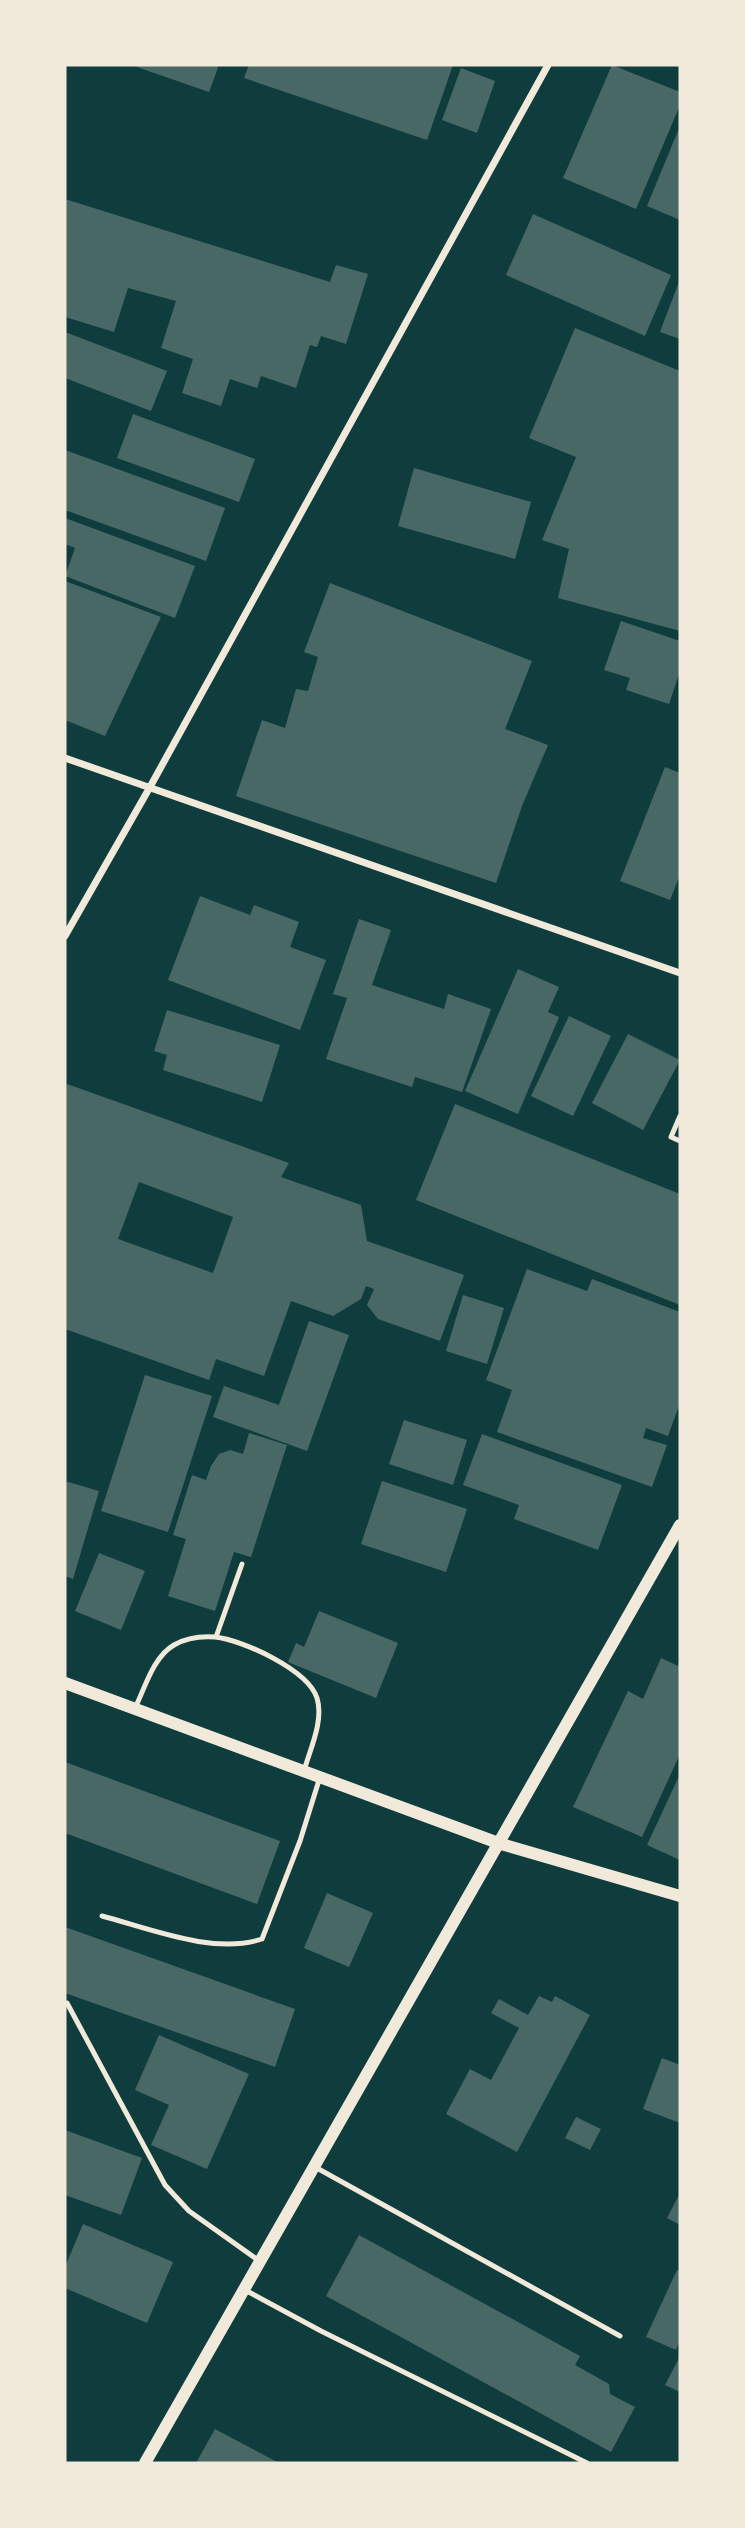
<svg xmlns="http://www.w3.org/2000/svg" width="745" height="2528" viewBox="0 0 745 2528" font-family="'IBM Plex Sans',sans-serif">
<rect width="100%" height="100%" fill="#0f3d3e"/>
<path fill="#486865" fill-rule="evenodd" d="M131,65H219L209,92Z
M249,65H453L427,140L244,78Z
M612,65L680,92V105L636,209L563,178Z
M461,68L495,81L477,133L442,120Z
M680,126V220L647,206Z
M65,199L330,282L336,265L368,274L346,344L321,336L317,347L310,345L296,388L261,376L257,388L230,379L221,406L182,393L193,359L161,348L176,301L128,288L114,332L65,317Z
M533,214L671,275L645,336L506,275Z
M680,279V339L660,332Z
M575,328L680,371V631L558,598L569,549L542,540L576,457L529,438Z
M65,332L167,371L151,411L65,378Z
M133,414L255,459L239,502L117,458Z
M65,450L225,508L206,561L65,510Z
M414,468L531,502L515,559L398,526Z
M65,518L195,566L175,618L65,576L75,548L65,544Z
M65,581L161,617L105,736L65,720Z
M330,583L532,661L505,729L548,745L522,806L496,883L236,796L262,720L285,728L296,689L308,691L318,657L304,652Z
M621,621L680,641V671L669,704L626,690L630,678L604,670Z
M665,767L680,773V875L670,900L620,881Z
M200,896L250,915L254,905L299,922L290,947L326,960L300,1030L168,980Z
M359,919L391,930L372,985L444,1009L448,994L491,1009L462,1092L415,1077L412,1087L326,1059L347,998L333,994Z
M518,969L559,987L548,1012L559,1017L518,1114L465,1091Z
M167,1010L280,1045L262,1102L163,1070L167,1055L154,1051Z
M569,1016L611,1036L573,1116L531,1096Z
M628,1034L680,1060L643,1130L592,1103Z
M67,1084L289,1163L281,1177L361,1205L367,1241L464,1275L440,1341L378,1319L367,1305L374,1289L366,1286L361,1299L333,1316L291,1301L264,1376L216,1359L209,1380L65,1329V1091ZM139,1182L233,1217L213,1273L118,1239Z
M455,1104L680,1194V1305L416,1200Z
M527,1269L587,1291L592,1279L680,1312V1403L668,1436L646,1428L643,1438L667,1445L652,1487L497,1432L512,1390L486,1380Z
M463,1295L504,1308L487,1364L446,1351Z
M309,1321L349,1335L307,1451L213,1417L224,1386L279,1405Z
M145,1375L212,1396L168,1532L101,1511Z
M404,1420L467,1440L453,1485L389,1464Z
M249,1433L287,1445L251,1557L234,1552L215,1611L168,1596L186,1539L173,1535L192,1475L206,1480L211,1466L219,1454L230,1450L243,1454Z
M482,1434L622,1485L598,1550L514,1519L519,1505L463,1485Z
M65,1481L99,1491L73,1579L65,1576Z
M382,1481L467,1509L446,1572L361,1544Z
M99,1553L145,1571L121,1630L75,1611Z
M319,1611L398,1643L376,1698L288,1662L296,1643L304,1647Z
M661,1658L678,1666L680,1660V1754L642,1837L573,1807L628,1691L643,1699Z
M65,1762L280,1841L257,1904L65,1833Z
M680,1774V1860L647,1845Z
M327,1893L373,1913L349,1967L304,1948Z
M65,1927L295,2009L275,2067L65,1993Z
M539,1996L552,2002L555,1996L590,2015L517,2152L446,2114L470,2069L491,2080L519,2028L491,2013L499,1999L528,2015Z
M159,2035L249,2074L207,2169L151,2145L169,2105L135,2090Z
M662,2058L680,2065V2123L643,2109Z
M576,2117L601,2129L590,2150L565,2138Z
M65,2130L142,2158L121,2215L65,2195Z
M680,2193V2225L667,2218Z
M83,2224L173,2262L147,2323L65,2288V2267Z
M359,2235L580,2356L575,2365L609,2384L610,2394L635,2407L611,2452L326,2296Z
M677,2270L680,2271V2340L676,2350L646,2337Z
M680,2356V2392L665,2385Z
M215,2429L279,2463H196Z"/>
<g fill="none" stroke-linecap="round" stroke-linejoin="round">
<path stroke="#f1e9da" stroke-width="5" d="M680,1116L671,1137L680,1141
M216,1637L242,1564
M135,1708C145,1688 153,1657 174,1645C186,1638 200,1636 215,1637C243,1640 308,1670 317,1698C324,1721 310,1749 304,1771
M102,1916C151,1929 214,1955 262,1939L300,1841L320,1777
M67,2003L165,2185L189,2211L258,2260
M315,2167L620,2336
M245,2290L321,2331L587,2463"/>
<path stroke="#f1e9da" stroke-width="7" d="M65,758L680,973
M65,936L150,787L548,65"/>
<path stroke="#f1e9da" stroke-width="12" d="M65,1683L501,1844L680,1896
M145,2463L680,1525"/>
</g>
<rect width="745" height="2528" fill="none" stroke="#f1e9da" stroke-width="133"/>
</svg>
